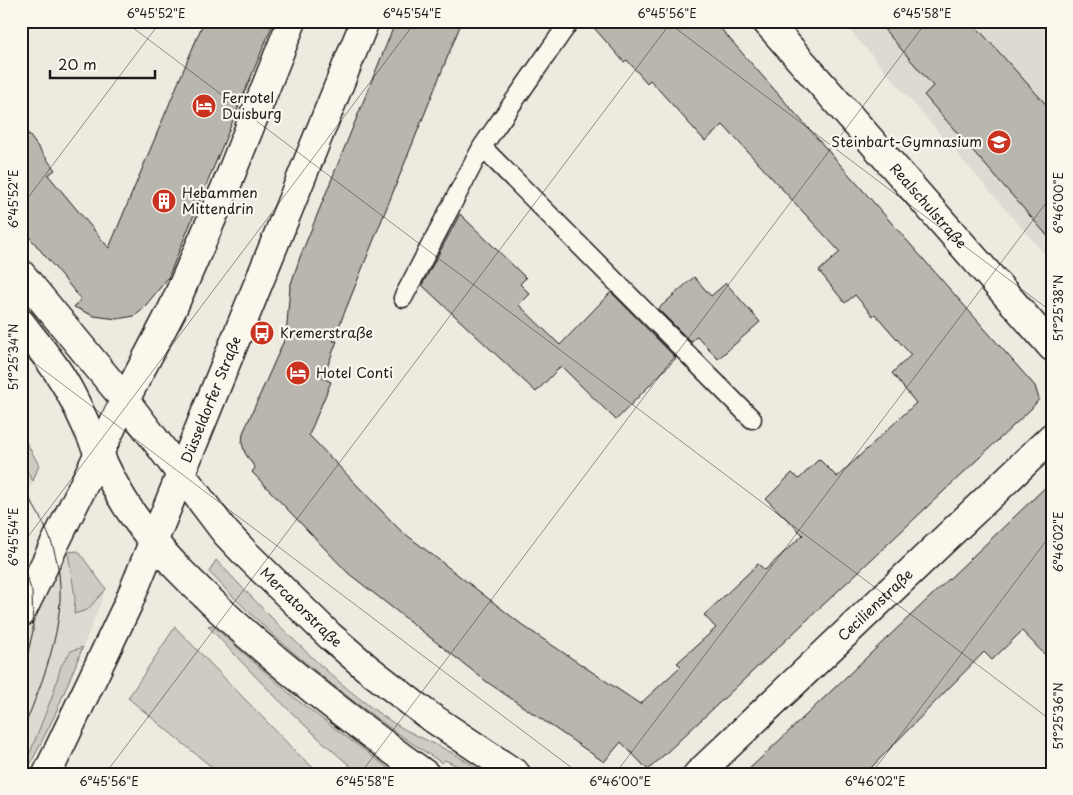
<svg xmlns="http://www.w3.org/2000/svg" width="1073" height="795" viewBox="0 0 1073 795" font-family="'Playpen Sans',sans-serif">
<rect width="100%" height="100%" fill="#eeeadf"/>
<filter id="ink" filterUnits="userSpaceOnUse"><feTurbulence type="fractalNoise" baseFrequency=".02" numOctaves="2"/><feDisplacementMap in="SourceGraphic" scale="10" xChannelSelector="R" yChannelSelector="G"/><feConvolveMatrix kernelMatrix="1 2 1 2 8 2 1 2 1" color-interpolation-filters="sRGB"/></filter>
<g filter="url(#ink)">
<path fill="#dedad1" d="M842,21H1052V263Z
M21,462L33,481L21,505Z
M68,552L75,597L74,614L97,600L106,589L83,647L71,651L61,666L53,694L23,771L26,773L21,774V650L41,599Z"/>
<path fill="#ceccc2" stroke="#75746f" d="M21,433L39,465L33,481L21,462Z
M78,551L106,589L87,610L74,614L75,597L68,552Z
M216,560C267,613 323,674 383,716C412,737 447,746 476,768L472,773L445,760L442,763C421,749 399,735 379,720C318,676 261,627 209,572Z
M212,625L297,700L396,774H360C305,729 256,678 208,626Z
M175,627L297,753L320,774H220L128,698Z
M83,647L54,717L26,773L23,771L53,694L61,666L71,651Z"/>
<path fill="#b9b6af" stroke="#1c1c1c" d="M204,21H274L168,278L141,311L134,316L117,319L94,316L74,307L81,299L21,227V124L55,170L48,175L109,248Z
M396,21H462L333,341H337L323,378L331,382L309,435L399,529L525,627L640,704L681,666L677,663L716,628L704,615L758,564L765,570L803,535L766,499L792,473L799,479L819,459L837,477L916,403L892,373L911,355L875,314L873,316L855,295L845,303L819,271L840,252L723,125L705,141L650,80L647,83L627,60L624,62L588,21H714L1035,386L1039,399L1031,409L648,770L621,742L604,762L487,682L348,573L252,472L255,468L245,453L242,443L243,433L286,336L290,287L300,257Z
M877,21H971L1052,111V241L924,95L933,86Z
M460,214L526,278L520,284L530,294L519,305L560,345L611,292L676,358L616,420L561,366L536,392L422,285Z
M694,277L711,296L726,283L760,322L718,359L697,336L691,342L658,309Z
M1052,481V662L1022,631L992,660L984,652L865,774H744Z"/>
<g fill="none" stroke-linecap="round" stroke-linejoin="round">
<defs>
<path id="lane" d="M570,21L482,147L752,419
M403,298L482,147"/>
<g id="street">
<path id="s1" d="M766,21L1052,347"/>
<path id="s2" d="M698,774L1052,437"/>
</g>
<g id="secondary">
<path d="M21,613L125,400L172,310L227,184L292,21"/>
<path id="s3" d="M47,774L128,604L365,21"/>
</g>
<g id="primary">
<path id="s4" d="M21,274L125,400L225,532L244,552L330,636L367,668L425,713L516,774"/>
<path d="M21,323C38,346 58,368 71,394C92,434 106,477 133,515C161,555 197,588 233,622C295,678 357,725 425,774"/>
</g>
</defs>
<use href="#lane" stroke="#1c1c1c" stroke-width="21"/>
<use href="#street" stroke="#1c1c1c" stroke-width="31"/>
<use href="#secondary" stroke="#1c1c1c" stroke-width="31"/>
<use href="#primary" stroke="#1c1c1c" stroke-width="31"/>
<use href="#lane" stroke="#fbf7ec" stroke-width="18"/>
<use href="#street" stroke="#fbf7ec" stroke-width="28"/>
<use href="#secondary" stroke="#fbf7ec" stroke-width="28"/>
<use href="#primary" stroke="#fbf7ec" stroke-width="28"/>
<path stroke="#1c1c1c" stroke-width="1" d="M21,484C33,505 47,526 54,550C73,613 44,677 21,735
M21,561L32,592L33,631L21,682"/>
</g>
</g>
<path fill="none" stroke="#1c1c1c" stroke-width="1" stroke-opacity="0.45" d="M124,21L1052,721M666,21L1052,312M21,207L161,21M21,353L580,774M21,546L416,21M21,761L38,774M105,774L672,21M360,774L927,21M615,774L1052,195M871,774L1052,533"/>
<defs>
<symbol id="hotel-disc" viewBox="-11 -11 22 22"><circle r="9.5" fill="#c8321e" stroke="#fbf7ec"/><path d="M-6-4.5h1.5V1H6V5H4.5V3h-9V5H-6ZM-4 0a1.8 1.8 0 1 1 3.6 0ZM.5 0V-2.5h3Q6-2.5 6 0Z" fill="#fff"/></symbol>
<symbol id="school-disc" viewBox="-11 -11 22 22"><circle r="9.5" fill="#c8321e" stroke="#fbf7ec"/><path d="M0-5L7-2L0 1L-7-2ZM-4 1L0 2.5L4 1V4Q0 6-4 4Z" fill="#fff"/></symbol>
<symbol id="building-disc" viewBox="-11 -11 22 22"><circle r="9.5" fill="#c8321e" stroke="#fbf7ec"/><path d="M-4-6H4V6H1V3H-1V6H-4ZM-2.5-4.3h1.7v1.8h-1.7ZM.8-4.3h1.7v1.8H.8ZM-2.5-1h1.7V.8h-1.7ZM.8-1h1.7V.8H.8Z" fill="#fff"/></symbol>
<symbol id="bus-disc" viewBox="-11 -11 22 22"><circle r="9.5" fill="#c8321e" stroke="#fbf7ec"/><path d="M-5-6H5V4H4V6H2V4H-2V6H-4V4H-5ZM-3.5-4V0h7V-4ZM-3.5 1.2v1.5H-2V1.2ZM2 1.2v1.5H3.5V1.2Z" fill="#fff"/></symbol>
</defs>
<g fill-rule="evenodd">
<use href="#hotel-disc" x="190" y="92" width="28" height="28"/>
<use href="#school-disc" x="985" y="128" width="28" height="28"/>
<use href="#building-disc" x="150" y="187" width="28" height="28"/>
<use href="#bus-disc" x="248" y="319" width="28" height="28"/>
<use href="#hotel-disc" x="284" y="359" width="28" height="28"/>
</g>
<g text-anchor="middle" stroke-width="4.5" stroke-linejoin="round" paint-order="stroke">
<g font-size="14" fill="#1c1c1c" stroke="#fbf7ec" text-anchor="start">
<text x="222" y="103">Ferrotel<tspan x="222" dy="16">Duisburg</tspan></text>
<text x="982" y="147" text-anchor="end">Steinbart-Gymnasium</text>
<text x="182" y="198">Hebammen<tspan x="182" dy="16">Mittendrin</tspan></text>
<text x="280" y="338">Kremerstraße</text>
<text x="316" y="378">Hotel Conti</text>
</g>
<g font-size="14" fill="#1c1c1c" stroke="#fbf7ec">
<text dy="5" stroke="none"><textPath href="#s1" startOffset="246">Realschulstraße</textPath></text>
<text dy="5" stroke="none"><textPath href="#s3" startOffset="409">Düsseldorfer Straße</textPath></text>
<text dy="5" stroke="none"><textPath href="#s2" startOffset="245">Cecilienstraße</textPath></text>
<text dy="5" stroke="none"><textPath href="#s4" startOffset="436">Mercatorstraße</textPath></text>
</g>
</g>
<rect width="1073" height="795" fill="none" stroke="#fbf7ec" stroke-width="55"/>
<path d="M50 70v8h105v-8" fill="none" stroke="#1c1c1c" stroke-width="2.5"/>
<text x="58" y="70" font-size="15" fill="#1c1c1c" stroke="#fbf7ec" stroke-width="4" paint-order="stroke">20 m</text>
<rect x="28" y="28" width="1018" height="740" fill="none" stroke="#1c1c1c" stroke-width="2"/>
<g font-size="12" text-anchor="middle" fill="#1c1c1c">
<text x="156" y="18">6°45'52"E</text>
<text x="412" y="18">6°45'54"E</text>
<text x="667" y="18">6°45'56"E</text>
<text x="922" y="18">6°45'58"E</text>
<text transform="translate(14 199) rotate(-90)" y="4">6°45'52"E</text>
<text transform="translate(1059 203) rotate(-90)" y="4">6°46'00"E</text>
<text transform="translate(1059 308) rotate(-90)" y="4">51°25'38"N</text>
<text transform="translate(14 357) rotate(-90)" y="4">51°25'34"N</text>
<text transform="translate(14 537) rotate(-90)" y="4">6°45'54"E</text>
<text transform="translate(1059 542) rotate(-90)" y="4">6°46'02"E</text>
<text transform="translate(1059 716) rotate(-90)" y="4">51°25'36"N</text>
<text x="109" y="786">6°45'56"E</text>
<text x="365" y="786">6°45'58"E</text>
<text x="620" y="786">6°46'00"E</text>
<text x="875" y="786">6°46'02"E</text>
</g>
</svg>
